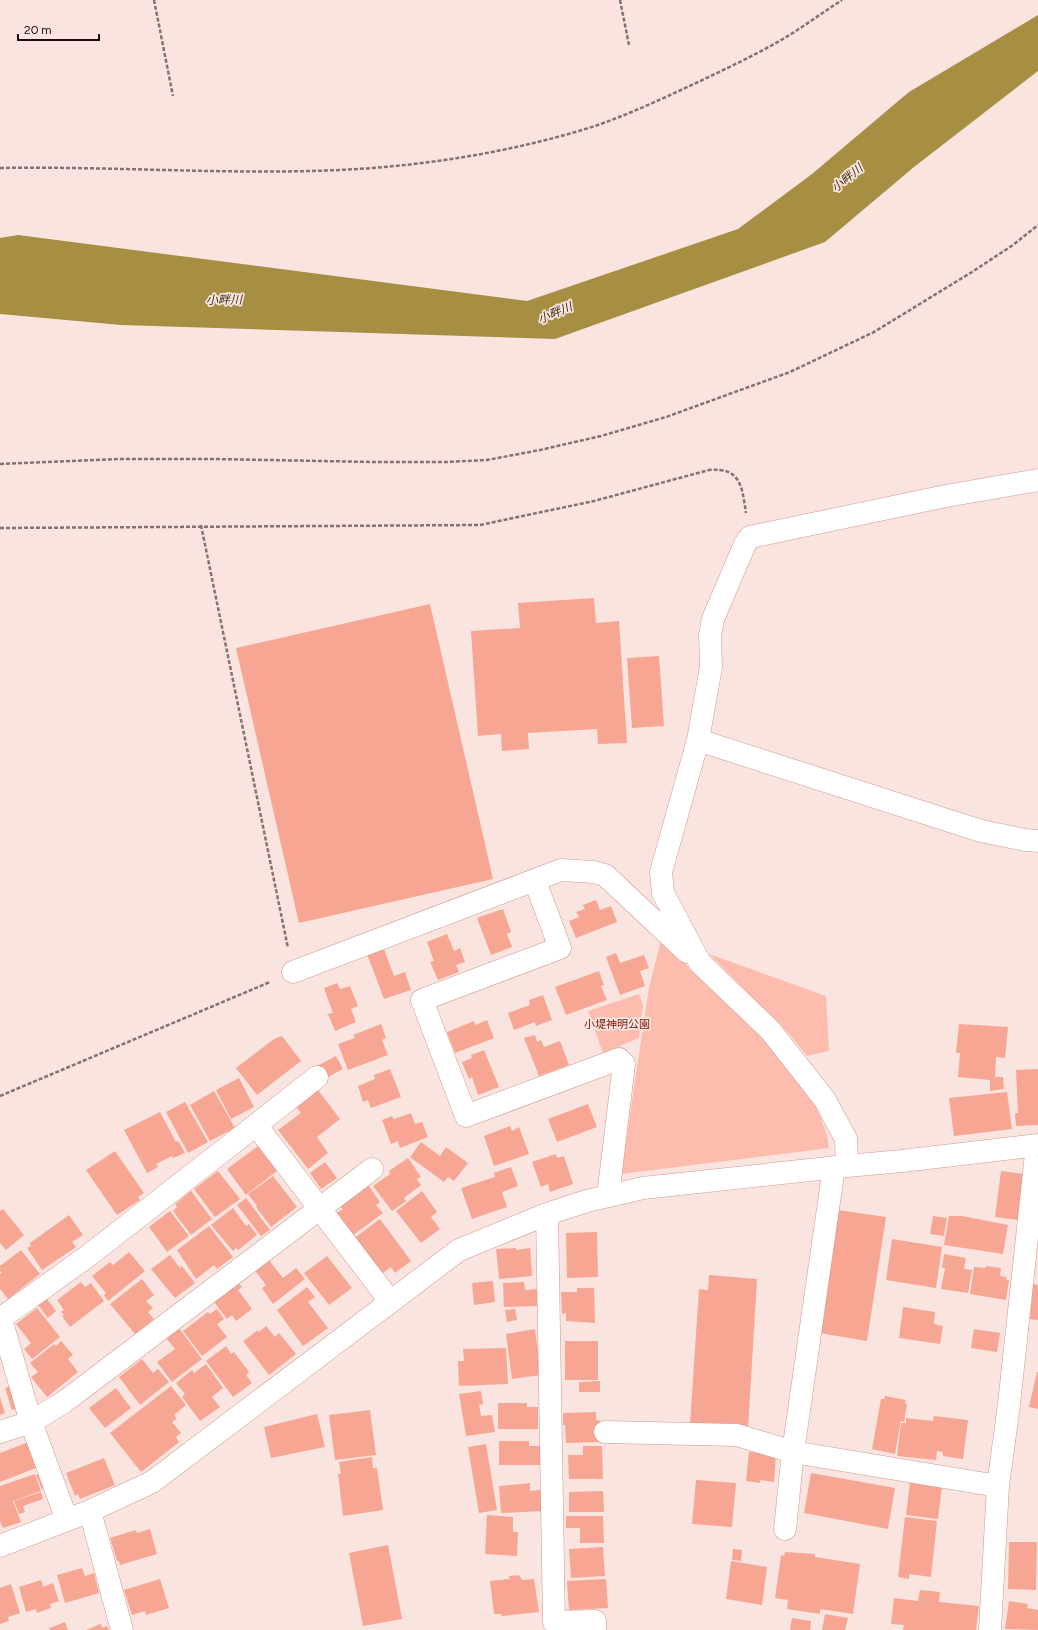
<svg xmlns="http://www.w3.org/2000/svg" width="1038" height="1630" viewBox="0 0 1038 1630" font-family="Figtree,'Noto Sans JP',sans-serif">
<rect width="100%" height="100%" fill="#fae4df"/>
<path fill="#febcae" d="M661,940C683,962 706,984 729,1006C768,1043 822,1092 829,1148L621,1174L649,988Z
M709,954L826,996L829,1051L807,1056L790,1035Z
M639,994L643,1005L639,1038L603,1053L588,1011Z"/>
<path fill="#a68f42" d="M1038,15V71L914,167L825,242L555,339L121,325L0,314V238L18,235L527,301L738,229L812,174L909,92Z"/>
<path fill="#f8a694" d="M594,598L596,623L619,621L627,743L598,744L597,729L528,733L529,749L502,751L501,734L478,736L471,631L520,628L518,603Z
M430,604L493,879L299,923L236,648Z
M659,656L664,726L632,728L627,658Z
M596,900L600,910L611,906L617,922L576,938L569,921L579,917L576,912L585,909L583,905Z
M503,909L511,932L507,934L512,947L491,955L477,918Z
M447,934L454,951L460,948L465,962L456,965L459,972L438,980L430,962L434,961L427,942Z
M384,949L394,976L405,972L411,990L384,999L367,954Z
M616,953L620,963L644,955L649,968L640,971L645,986L620,995L606,957Z
M599,971L604,985L601,986L607,1000L566,1015L555,987Z
M337,983L340,989L350,986L358,1006L351,1009L356,1022L335,1031L328,1014L333,1013L324,988Z
M543,995L552,1020L536,1026L535,1022L514,1030L508,1013L530,1005L529,1000Z
M487,1020L494,1038L455,1053L447,1032L474,1021L475,1025Z
M381,1024L386,1038L382,1040L388,1055L348,1070L338,1044L355,1038L353,1035Z
M959,1024L1008,1027L1005,1058L996,1057L995,1077H1003L1004,1089L990,1091V1080L958,1077L960,1053H956Z
M535,1035L537,1042L541,1040L544,1047L560,1041L569,1065L539,1076L524,1038Z
M282,1036L301,1061L257,1095L236,1068L274,1039Z
M484,1050L499,1087L478,1095L472,1077L469,1079L462,1062L472,1058L471,1055Z
M336,1056L343,1069L324,1079L317,1066Z
M390,1069L401,1097L371,1108L368,1100L363,1102L358,1086L375,1079L374,1075Z
M1038,1069V1125L1016,1126L1015,1113H1018L1016,1070Z
M239,1078L254,1107L231,1119L216,1090Z
M318,1090L340,1119L317,1137L328,1153L308,1169L278,1130L301,1113L296,1107Z
M214,1091L235,1128L210,1141L190,1105Z
M1007,1092L1012,1129L954,1136L949,1098Z
M185,1102L208,1142L188,1153L166,1112Z
M588,1104L597,1127L557,1142L548,1119Z
M160,1112L176,1142L178,1141L185,1153L173,1158L172,1156L156,1164L158,1167L147,1173L124,1130Z
M411,1113L415,1124L422,1122L428,1137L400,1148L398,1141L391,1144L382,1120L392,1116L394,1119Z
M510,1126L512,1131L519,1127L529,1154L494,1166L484,1136Z
M421,1142L440,1156L446,1147L468,1163L454,1181L448,1177L444,1182L410,1157Z
M258,1146L277,1171L246,1195L227,1169Z
M115,1151L144,1193L138,1197L140,1200L117,1215L86,1170Z
M556,1154L557,1158L564,1156L573,1184L550,1192L548,1184L541,1187L532,1162Z
M408,1158L421,1177L417,1179L421,1185L404,1198L406,1201L392,1211L373,1186L390,1174L389,1171Z
M325,1162L337,1178L321,1189L310,1173Z
M511,1167L518,1186L502,1192L507,1207L472,1219L461,1188L495,1177L494,1173Z
M218,1171L240,1199L215,1217L194,1189Z
M1001,1171L1025,1174L1018,1220L995,1217Z
M273,1176L297,1207L271,1227L256,1207L257,1206L248,1194Z
M369,1186L380,1202L376,1205L383,1213L352,1236L335,1214L343,1209L340,1207Z
M191,1191L212,1219L191,1235L173,1211L177,1207L175,1204Z
M422,1191L437,1212L431,1217L440,1229L421,1243L396,1211Z
M246,1198L270,1230L261,1236L237,1205Z
M233,1208L246,1226L249,1224L257,1235L238,1250L236,1248L233,1251L211,1225Z
M3,1209L24,1235L6,1250L0,1243V1211Z
M838,1210L886,1217L867,1341L819,1333Z
M170,1211L189,1236L167,1252L149,1227Z
M69,1215L83,1235L72,1242L76,1247L42,1270L27,1248L31,1246L30,1243Z
M933,1216L947,1218L944,1236L930,1234Z
M949,1216H962L1008,1225L1003,1254L944,1245Z
M380,1219L411,1261L395,1273L391,1267L380,1275L353,1239Z
M209,1226L233,1257L217,1269L214,1265L196,1279L177,1250Z
M597,1232L598,1277L567,1278L566,1233Z
M892,1239L942,1247L936,1288L886,1280Z
M516,1248V1250L530,1248L532,1276L499,1279L496,1249Z
M21,1250L40,1274L8,1299L0,1289V1274L2,1273L0,1271V1266Z
M129,1252L145,1271L108,1301L104,1295L106,1293L92,1276L110,1262L113,1265Z
M944,1254L966,1258L964,1269L972,1270L968,1293L941,1289L945,1268H942Z
M170,1255L180,1268L182,1266L195,1283L175,1298L151,1269Z
M327,1256L352,1288L329,1305L304,1273Z
M267,1258L283,1278L296,1268L305,1279L273,1304L262,1288L266,1285L253,1268Z
M986,1266L1001,1268L1000,1276L1007,1277L1006,1280H1009L1006,1300L970,1294L974,1267L986,1268Z
M709,1275L757,1279L748,1429L690,1424L699,1289L708,1290Z
M142,1279L154,1295L146,1301L153,1308L148,1312L154,1319L135,1334L110,1304Z
M236,1280L242,1287L238,1290L252,1309L236,1321L232,1315L227,1319L211,1298Z
M493,1281L495,1302L474,1305L472,1283Z
M81,1282L85,1287L91,1283L104,1301L70,1327L62,1316L64,1315L61,1312L64,1310L57,1300Z
M524,1282L525,1290L537,1289V1306L504,1307L503,1283Z
M1033,1284L1038,1285V1320L1030,1319Z
M307,1287L315,1297L308,1302L328,1328L303,1346L277,1310Z
M577,1288H594L595,1323L566,1321V1313L562,1314L561,1292H577Z
M47,1299L56,1311L48,1318L38,1305Z
M903,1307L935,1312L934,1324L943,1326L940,1344L899,1338Z
M37,1308L60,1337L32,1359L24,1349L31,1343L16,1324Z
M217,1309L224,1319L217,1324L227,1337L202,1356L183,1331L208,1312L210,1314Z
M515,1309L517,1320L507,1322L505,1310Z
M266,1326L275,1337L279,1333L296,1354L269,1375L243,1341L258,1330L259,1332Z
M179,1328L202,1359L172,1382L157,1362L175,1349L166,1338Z
M535,1329L541,1375L512,1379L506,1334Z
M974,1329L1000,1333L997,1352L971,1348Z
M61,1341L73,1355L68,1359L78,1372L47,1397L31,1377L38,1372L30,1363L54,1344L56,1346Z
M565,1341H598V1380H565Z
M226,1346L231,1354L234,1352L249,1372L246,1375L252,1383L233,1397L206,1361Z
M506,1348L508,1384L459,1386L458,1361H464L463,1349Z
M142,1359L153,1373L158,1369L169,1382L140,1405L119,1377Z
M206,1364L223,1388L212,1397L220,1407L200,1421L182,1397L185,1394L176,1383L192,1370L194,1373Z
M1037,1372H1038V1409L1029,1407Z
M600,1381V1392H579V1382Z
M13,1385L19,1407L12,1410L5,1388Z
M171,1386L186,1405L174,1415L177,1419L172,1422L181,1433L176,1437L179,1442L141,1472L110,1433Z
M116,1388L131,1408L105,1428L89,1408Z
M481,1391L483,1404L479,1405L481,1416L492,1415L495,1432L466,1436L459,1394Z
M885,1396L906,1400L905,1403L907,1404L904,1422L901,1421V1420L895,1454L872,1449L881,1399H884Z
M0,1397L5,1413L0,1415Z
M498,1403H527V1407H538V1429H498Z
M370,1410L376,1455L335,1460L329,1415Z
M596,1412V1420L600,1421L601,1442L566,1443L565,1425H563V1413Z
M317,1414L325,1447L271,1458L264,1427Z
M934,1416L968,1420L963,1459L943,1456V1452L937,1451L936,1460L897,1456L901,1423H906V1418L933,1421Z
M31,1441L41,1466L0,1482V1453Z
M499,1441H529V1446H542V1465H499Z
M486,1444L497,1510L479,1513L468,1447Z
M583,1446H602L603,1479H569L568,1455H583Z
M749,1452L776,1454L774,1482L760,1480V1483L746,1481Z
M372,1457L373,1468H377L383,1510L343,1516L338,1474H341L339,1462Z
M104,1458L115,1485L80,1499L78,1494L75,1496L66,1473Z
M43,1473L47,1486L42,1489L36,1475Z
M811,1473L895,1488L888,1529L804,1513Z
M35,1474L41,1491L13,1501L21,1522L3,1528L0,1521V1486Z
M696,1480L736,1483L732,1527L692,1524Z
M910,1482L942,1486L938,1519L906,1515Z
M530,1483V1491L540,1490L542,1511L501,1513L499,1486Z
M603,1491L604,1512H569V1492Z
M41,1492L43,1499L23,1506L25,1512L19,1514L14,1501Z
M487,1515L513,1517V1532H518L517,1556L485,1554Z
M566,1516H603L604,1543H580V1528H566Z
M905,1517L937,1521L931,1577L909,1574V1579L898,1577Z
M150,1529L157,1554L120,1565L119,1561H117L110,1538L136,1530L137,1533Z
M1009,1542H1037L1036,1590L1008,1589Z
M388,1545L402,1619L363,1626L349,1553Z
M603,1547L605,1576L571,1578L569,1549Z
M733,1549L742,1550L741,1561L732,1560Z
M785,1552L815,1554V1557L860,1564L853,1614L820,1609V1614L787,1609L788,1600L775,1598L781,1555L784,1556Z
M731,1561L767,1567L762,1605L726,1599Z
M82,1568L85,1576L94,1573L99,1593L65,1603L57,1575Z
M519,1575L522,1580L534,1579L539,1612L502,1616L501,1614H494L490,1581L508,1579L510,1580L509,1576Z
M160,1579L169,1608L146,1615L145,1611L132,1615L124,1590Z
M606,1579L608,1608L569,1610L567,1581Z
M41,1580L43,1587L53,1583L59,1601L50,1604L51,1608L37,1613L36,1609L26,1612L19,1587Z
M11,1584L20,1613L8,1617L9,1621L0,1624V1588Z
M920,1590L940,1592L939,1602L979,1606L976,1630H903L904,1625L891,1624L894,1598L918,1601Z
M1009,1601L1028,1604L1027,1608L1038,1610V1630L1005,1629Z
M825,1614L848,1618L845,1630H822Z
M792,1618L811,1621L810,1630H790Z
M65,1622L68,1630H50L49,1628Z
M101,1624L102,1628L107,1626L109,1630H86Z"/>
<g fill="none" stroke-linecap="round" stroke-linejoin="round">
<defs>
<path id="minor" d="M698,740L981,831L1025,840L1038,841
M535,881L560,948L422,1000L466,1116L619,1059L624,1064L608,1196
M293,972L561,870L594,872L605,875L687,952
M256,1125L317,1077
M847,1166L846,1139L825,1100L770,1030L700,963L663,893L661,872L698,740L711,667L710,635L713,619L745,544L750,537L946,496L1038,480
M547,1214L554,1622L595,1621V1630
M0,1319L88,1256L256,1125L390,1301
M1,1319L31,1422L67,1520
M0,1432L31,1422L64,1402L372,1169
M605,1432L737,1435L793,1452L998,1486
M90,1511L122,1630
M785,1529L793,1452L834,1167
M0,1546L90,1511L152,1482L459,1250L547,1214L587,1201L643,1188L847,1166L902,1161L1038,1145
M990,1630L998,1486L1009,1404L1037,1145"/>
</defs>
<use href="#minor" stroke="#cc9a8f" stroke-width="23"/>
<path stroke="#85726e" stroke-width="2.5" stroke-dasharray="4 2" stroke-linecap="butt" d="M154,0L173,96
M620,0L629,45
M0,168C113,166 226,175 339,170C425,166 513,152 595,126C624,116 653,103 681,90C715,74 750,58 783,39C803,27 822,13 842,0
M0,464L118,459H215L373,462H447L487,460L540,450L601,436L666,417L790,372L874,332L972,272L1013,245L1038,225
M201,525L288,948
M0,528L480,525L594,501L709,470C741,467 742,487 746,513
M0,1096L270,982"/>
<use href="#minor" stroke="#fff" stroke-width="22"/>
</g>
<g text-anchor="middle" stroke-width="3.5" stroke-linejoin="round" paint-order="stroke">
<g font-size="11" fill="#7d200d" stroke="#fae4df">
<text x="617" y="1028">小堤神明公園</text>
</g>
<g font-size="12" font-style="italic" fill="#3c3210" stroke="#fae4df">
<text transform="translate(847 178) rotate(-39)" y="4">小畔川</text>
<text transform="translate(224 300) rotate(-1)" y="4">小畔川</text>
<text transform="translate(555 313) rotate(-23)" y="4">小畔川</text>
</g>
</g>
<path d="M18 34v6h81v-6" fill="none" stroke="#1b0a07" stroke-width="2"/>
<text x="24" y="34" font-size="12" fill="#1b0a07" stroke="#fae4df" stroke-width="3" paint-order="stroke">20 m</text>
</svg>
